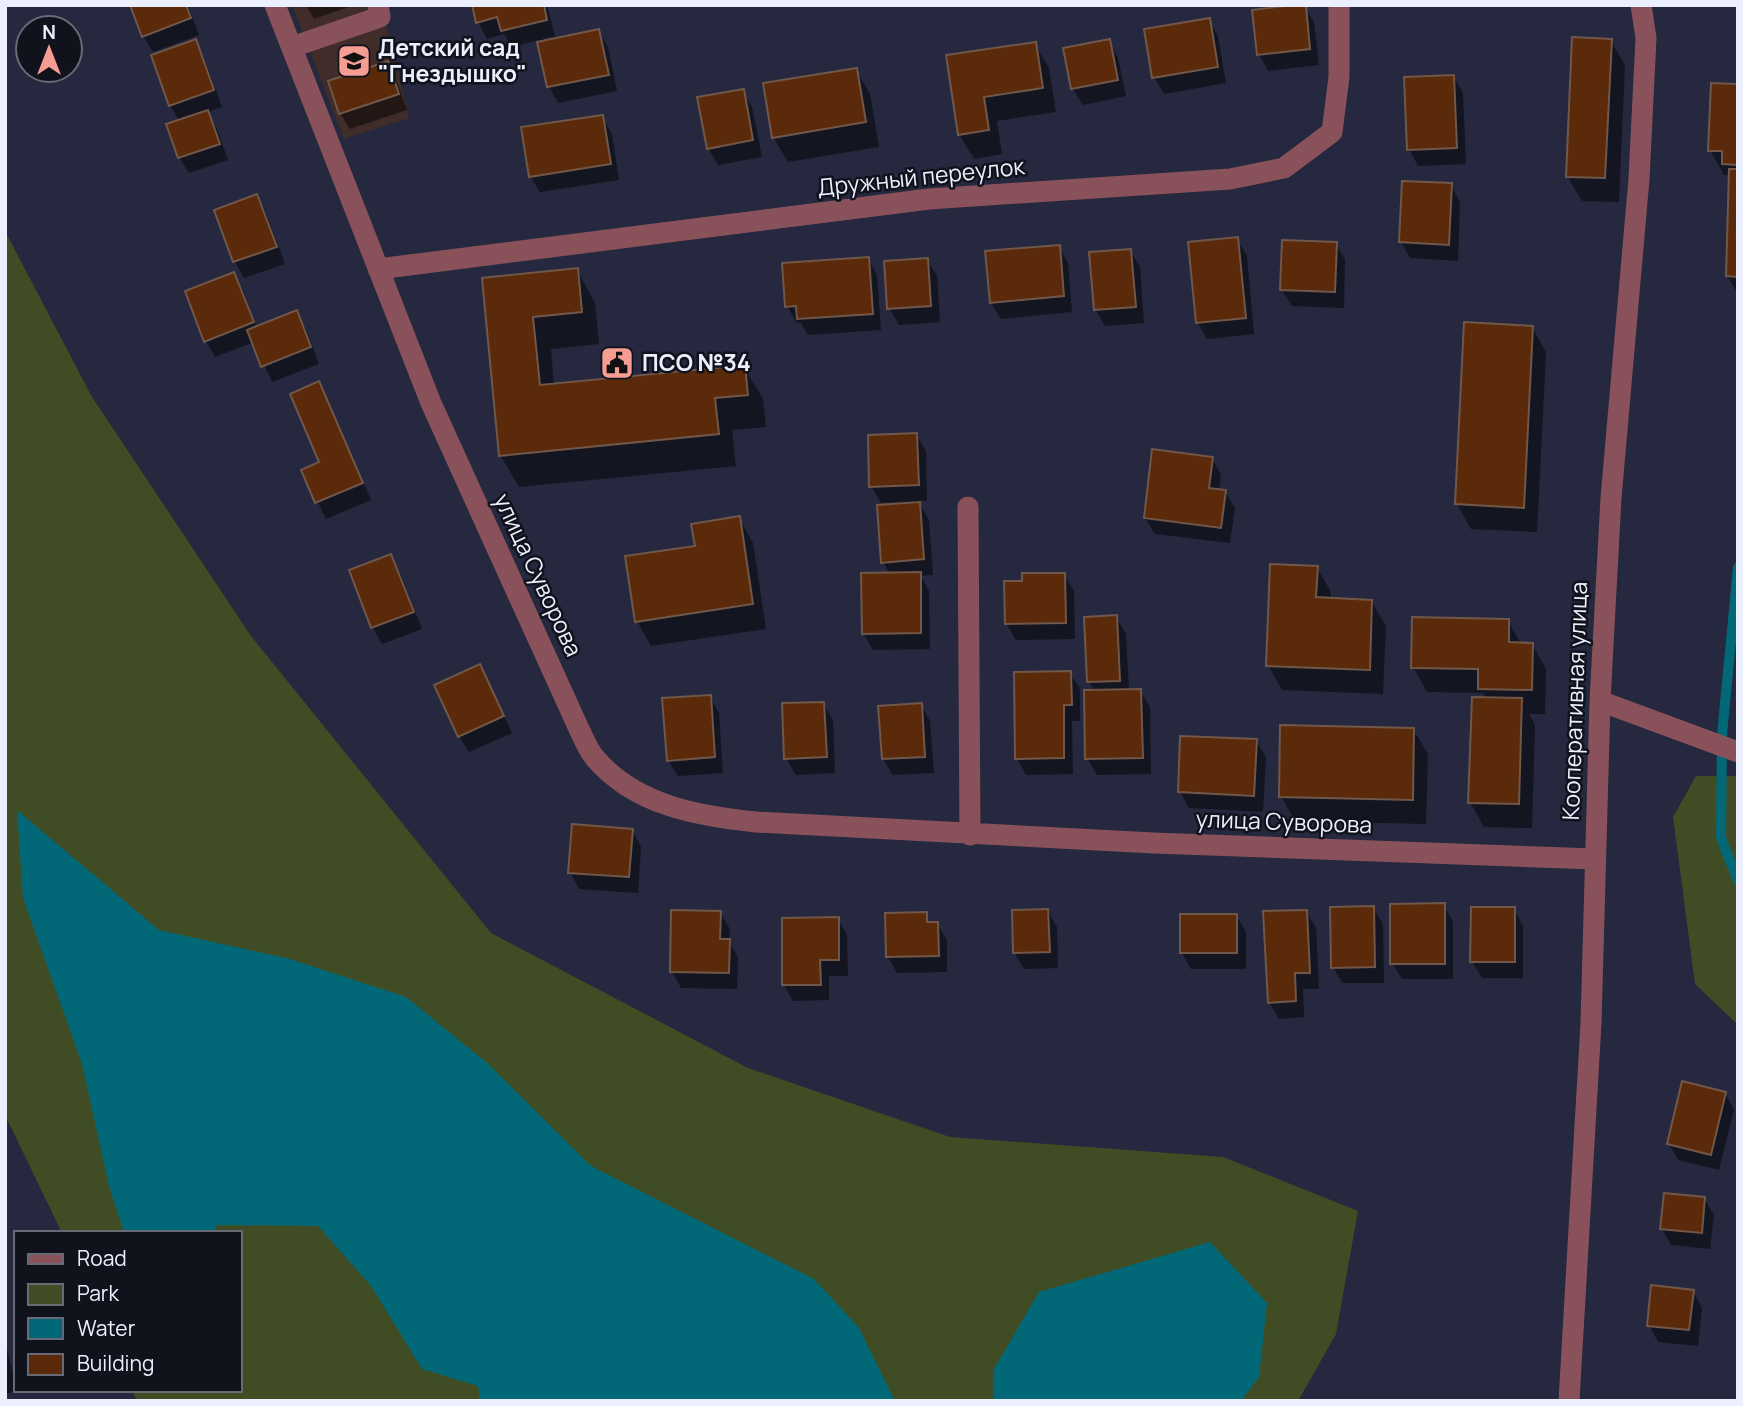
<svg xmlns="http://www.w3.org/2000/svg" width="1743" height="1406" viewBox="0 0 1743 1406" font-family="Manrope,sans-serif">
<rect width="100%" height="100%" fill="#25283e"/>
<path fill="#402c29" d="M292,5H381L409,118L344,139Z"/>
<path fill="#404d24" d="M5,231L92,397L251,636L491,933L748,1068L950,1137L1223,1157L1358,1211L1336,1334L1298,1401H137L132,1390H240V1233H62L5,1115Z
M1696,776H1738V1025L1695,984L1673,817Z"/>
<path fill="#026877" d="M17,810L159,930L290,959L406,997L486,1062L591,1166L814,1279L859,1328L895,1401H480L478,1386L422,1369L371,1286L318,1226L217,1225L214,1233H124L109,1186L82,1064L23,898Z
M1210,1242L1267,1303L1259,1377L1241,1401H993L994,1369L1039,1292Z"/>
<path fill="#0007" d="M132,5H188L199,35L153,52L143,36Z
M306,5H354L314,19Z
M473,5H547L555,36L544,39L545,42L598,31L608,47L617,91L558,103L549,86L539,40L512,47L504,34L487,39L478,22Z
M1304,6L1314,22L1319,65L1268,71L1259,54Z
M1209,20L1218,36L1226,83L1164,94L1154,77Z
M1109,41L1118,58L1126,96L1083,105L1073,89L1065,50Z
M1611,41L1625,65L1619,202L1582,201L1567,176Z
M195,42L204,58L222,107L207,112L217,129L228,160L189,173L179,157L180,122L170,105Z
M1035,44L1049,68L1056,112L997,121L1002,154L974,159L959,134L948,57Z
M387,63L396,79L407,110L350,129L340,113Z
M856,70L870,94L879,147L788,162L773,137Z
M1453,76L1463,93L1466,164L1418,166L1409,149Z
M1713,85L1738,86V294L1727,276L1730,175H1724L1710,150Z
M743,91L752,107L762,157L718,165L708,148Z
M602,117L612,134L619,180L540,192L530,176Z
M1451,185L1460,202L1458,261L1410,258L1401,242Z
M257,196L266,213L285,264L244,278L235,262L216,211Z
M1237,239L1247,256L1254,334L1207,339L1198,323L1190,243Z
M1336,244L1345,260L1344,308L1292,306L1282,290Z
M1059,247L1068,263L1072,312L1001,319L991,303Z
M1130,250L1140,267L1144,323L1105,326L1096,310L1091,254Z
M868,259L877,275L881,330L808,335L801,323H797L787,306Z
M927,260L937,276L940,322L899,325L889,308Z
M577,270L595,303L599,344L551,349L554,385L744,367L763,399L766,427L732,430L736,466L519,487L500,455L484,279Z
M233,274L243,290L257,328L296,313L306,329L319,364L272,382L254,342L215,357L206,341Z
M1532,327L1546,352L1537,532L1471,529L1457,504Z
M318,384L328,400L371,500L326,519L303,471L322,463Z
M916,435L926,451L927,501H918L929,520L933,575L921,576L929,591L930,649L873,650L863,633L890,574L883,562L906,505V502L881,503L871,486Z
M1212,458L1221,475L1219,491L1225,492L1235,508L1230,543L1155,534L1145,518Z
M739,518L753,543L766,629L651,646L637,621L697,548Z
M390,556L400,573L422,629L382,644L373,628L351,571Z
M1317,567L1331,592V600L1371,601L1386,626L1383,694L1282,690L1268,665Z
M1064,575L1074,591L1075,639L1016,640L1006,623Z
M1116,617L1126,634L1129,691H1140L1150,707L1151,774L1097,775L1087,758L1095,692L1089,682Z
M1508,621L1521,644H1532L1546,669L1545,714H1529L1535,725L1532,828L1484,827L1470,802L1486,699L1483,693L1427,692L1413,667Z
M1070,673L1080,689V721H1072L1073,774L1026,775L1017,758Z
M488,682L512,733L469,752L459,736Z
M710,697L719,713L723,773L678,776L668,760Z
M823,703L833,720L835,773L796,775L786,758Z
M921,705L930,721L934,773L893,775L883,759Z
M1413,729L1428,754L1426,824L1295,821L1281,796Z
M1256,741L1266,757L1263,812L1189,808L1180,792Z
M632,830L641,847L638,893L579,889L570,872Z
M1444,905L1453,922V979H1402L1392,963Z
M1373,908L1383,924L1384,983H1342L1333,967Z
M1514,909L1523,926V978H1482L1472,961Z
M1047,910L1057,927L1058,968L1024,969L1014,952Z
M1306,911L1316,928L1319,989H1303L1304,1017L1279,1019L1269,1002Z
M720,913L730,929L729,942L738,957L737,989L681,988L672,972Z
M926,914L931,924H937L947,940V972L897,973L887,956Z
M1236,915L1246,932V969H1191L1182,953Z
M838,919L847,935L848,976H829V1000L793,1001L784,985Z
M1725,1093L1734,1110L1719,1170L1678,1160L1669,1144Z
M1704,1198L1714,1215L1710,1249L1671,1245L1662,1229Z
M1693,1291L1702,1308L1698,1346L1658,1342L1649,1325Z
M5,1340L17,1391L5,1394Z"/>
<g fill="none" stroke-linecap="round" stroke-linejoin="round">
<path stroke="#026877" stroke-width="10" d="M1738,567L1722,735L1721,838L1738,881"/>
</g>
<path fill="#5a2a0a" stroke="#71574a" stroke-width="2" d="M130,5H186L191,18L142,37Z
M472,5H544L547,20L501,31L497,17L476,23Z
M1292,5H1306L1310,49L1257,55L1252,10Z
M1210,18L1218,67L1152,78L1144,29Z
M599,29L609,75L547,87L537,42Z
M1572,37L1612,39L1605,178L1566,177Z
M196,39L214,90L169,106L151,55Z
M1110,39L1118,80L1071,89L1063,48Z
M1036,42L1043,88L984,97L989,130L958,135L946,55Z
M388,61L399,94L339,114L328,81Z
M1737,66L1738,165L1722,164V151H1708L1711,83L1737,84Z
M857,68L866,122L772,138L763,83Z
M1454,75L1457,148L1407,150L1404,77Z
M744,89L753,140L707,149L697,97Z
M208,110L220,144L178,158L166,124Z
M603,115L611,164L529,177L521,127Z
M1729,169H1738V277L1726,276Z
M1402,181L1452,183L1449,245L1399,242Z
M257,194L277,247L233,262L214,210Z
M1238,237L1246,318L1196,323L1188,242Z
M1282,240L1337,242L1335,292L1280,290Z
M1060,245L1064,296L990,303L985,251Z
M1131,249L1136,307L1094,310L1089,252Z
M869,257L873,314L797,319L796,306L785,307L782,263Z
M928,258L931,306L887,309L884,261Z
M578,268L582,312L533,317L540,385L745,365L748,395L715,398L719,434L499,456L482,278Z
M234,272L254,322L204,342L185,291Z
M297,310L311,347L261,367L247,330Z
M1464,322L1533,326L1524,508L1455,504Z
M319,381L363,483L315,503L301,470L319,462L290,394Z
M917,433L919,485L869,487L868,435Z
M1152,449L1213,457L1209,488L1226,490L1221,528L1144,518Z
M920,502L924,559L881,563L877,505Z
M740,516L753,604L635,622L625,556L695,546L691,524Z
M391,554L414,612L371,628L349,570Z
M1270,564L1318,566L1316,597L1372,600L1370,670L1266,666Z
M921,572V633L862,634L861,573Z
M1022,573H1065L1066,623L1005,624L1004,581H1022Z
M1117,615L1120,681L1087,682L1084,617Z
M1412,617L1509,619V642L1533,643L1532,690L1478,689V669L1411,668Z
M480,664L504,716L458,737L434,685Z
M1071,671L1072,705H1064V758L1015,759L1014,672Z
M1141,689L1143,758L1085,759L1084,690Z
M711,695L715,757L667,761L662,698Z
M1472,697L1522,698L1519,804L1468,803Z
M824,702L827,757L784,759L782,703Z
M922,703L925,757L882,759L878,706Z
M1280,725L1414,728L1413,800L1279,797Z
M1180,736L1257,739L1254,796L1178,792Z
M572,824L633,829L629,877L568,873Z
M1445,903V964H1390V904Z
M1374,906L1375,967L1331,968L1330,907Z
M1471,907H1515V962H1470Z
M1048,909L1050,952L1013,953L1012,910Z
M671,910L721,911L720,939H730L729,973L670,972Z
M1307,910L1310,973H1295L1296,1001L1268,1003L1263,911Z
M927,912V922H938L939,956L886,957L885,913Z
M1180,914H1237V953H1180Z
M839,917V960H820L821,985H782V918Z
M1682,1081L1726,1092L1711,1155L1667,1144Z
M1664,1193L1705,1197L1702,1233L1660,1229Z
M1651,1285L1694,1290L1689,1330L1647,1326Z"/>
<g fill="none" stroke-linecap="round" stroke-linejoin="round">
<path stroke="#89525a" stroke-width="21" d="M275,5L431,403L579,729C584,739 588,750 595,758C635,805 697,816 756,822L1154,843L1595,859
M292,47L380,17L378,5
M378,269L929,199L1230,179L1284,168L1332,132L1339,77V5
M968,507L970,835
M1600,701L1738,752
M1569,1401L1591,1023L1600,701L1611,498L1639,179L1646,38L1641,5"/>
</g>
<defs>
<symbol id="school-square" viewBox="-11 -11 22 22"><rect x="-9" y="-9" width="18" height="18" rx="4" fill="#f59c93" stroke="#10121c"/><path d="M0-5L7-2L0 1L-7-2ZM-4 1L0 2.5L4 1V4Q0 6-4 4Z" fill="#111"/></symbol>
<symbol id="civic-square" viewBox="-11 -11 22 22"><rect x="-9" y="-9" width="18" height="18" rx="4" fill="#f59c93" stroke="#10121c"/><path d="M-.6-6.5H3V-4.5H.6V-3L4-1V1h2V6H-6V1h2V-1L-.6-3ZM-1.2 2.5V6h2.4V2.5Z" fill="#111"/></symbol>
</defs>
<g fill-rule="evenodd">
<use href="#school-square" x="335" y="42" width="38" height="38"/>
<use href="#civic-square" x="598" y="344" width="38" height="38"/>
</g>
<g text-anchor="middle" stroke-width="5" stroke-linejoin="round" paint-order="stroke">
<g font-size="23" font-weight="bold" fill="#eceffd" stroke="#10121c" text-anchor="start">
<text x="378" y="56">Детский сад<tspan x="378" dy="26">"Гнездышко"</tspan></text>
<text x="642" y="371">ПСО №34</text>
</g>
<g font-size="23" fill="#eceffd" stroke="#10121c">
<text transform="translate(921 177) rotate(-6)" y="8">Дружный переулок</text>
<text transform="translate(538 575) rotate(65)" y="8">улица Суворова</text>
<text transform="translate(1575 701) rotate(-88)" y="8">Кооперативная улица</text>
<text transform="translate(1284 822) rotate(2)" y="8">улица Суворова</text>
</g>
</g>
<rect width="1743" height="1406" fill="none" stroke="#eceffd" stroke-width="14"/>
<rect x="14" y="1231" width="228" height="161" fill="#10121c" stroke="#686a76" stroke-width="2"/>
<rect x="28" y="1254" width="35" height="10" fill="#89525a" stroke="#686a76" stroke-width="2"/>
<text x="77" y="1266" font-size="21" fill="#eceffd">Road</text>
<rect x="28" y="1284" width="35" height="21" fill="#404d24" stroke="#686a76" stroke-width="2"/>
<text x="77" y="1301" font-size="21" fill="#eceffd">Park</text>
<rect x="28" y="1318" width="35" height="21" fill="#026877" stroke="#686a76" stroke-width="2"/>
<text x="77" y="1336" font-size="21" fill="#eceffd">Water</text>
<rect x="28" y="1354" width="35" height="21" fill="#5a2a0a" stroke="#686a76" stroke-width="2"/>
<text x="77" y="1371" font-size="21" fill="#eceffd">Building</text>
<g transform="translate(49 49)"><circle r="33" fill="#10121c" stroke="#686a76" stroke-width="2"/>
<path d="M0-5L12 26L0 18L-12 26Z" fill="#f59c93"/>
<text y="-10" font-size="19" font-weight="bold" text-anchor="middle" fill="#eceffd">N</text>
</g>
</svg>
